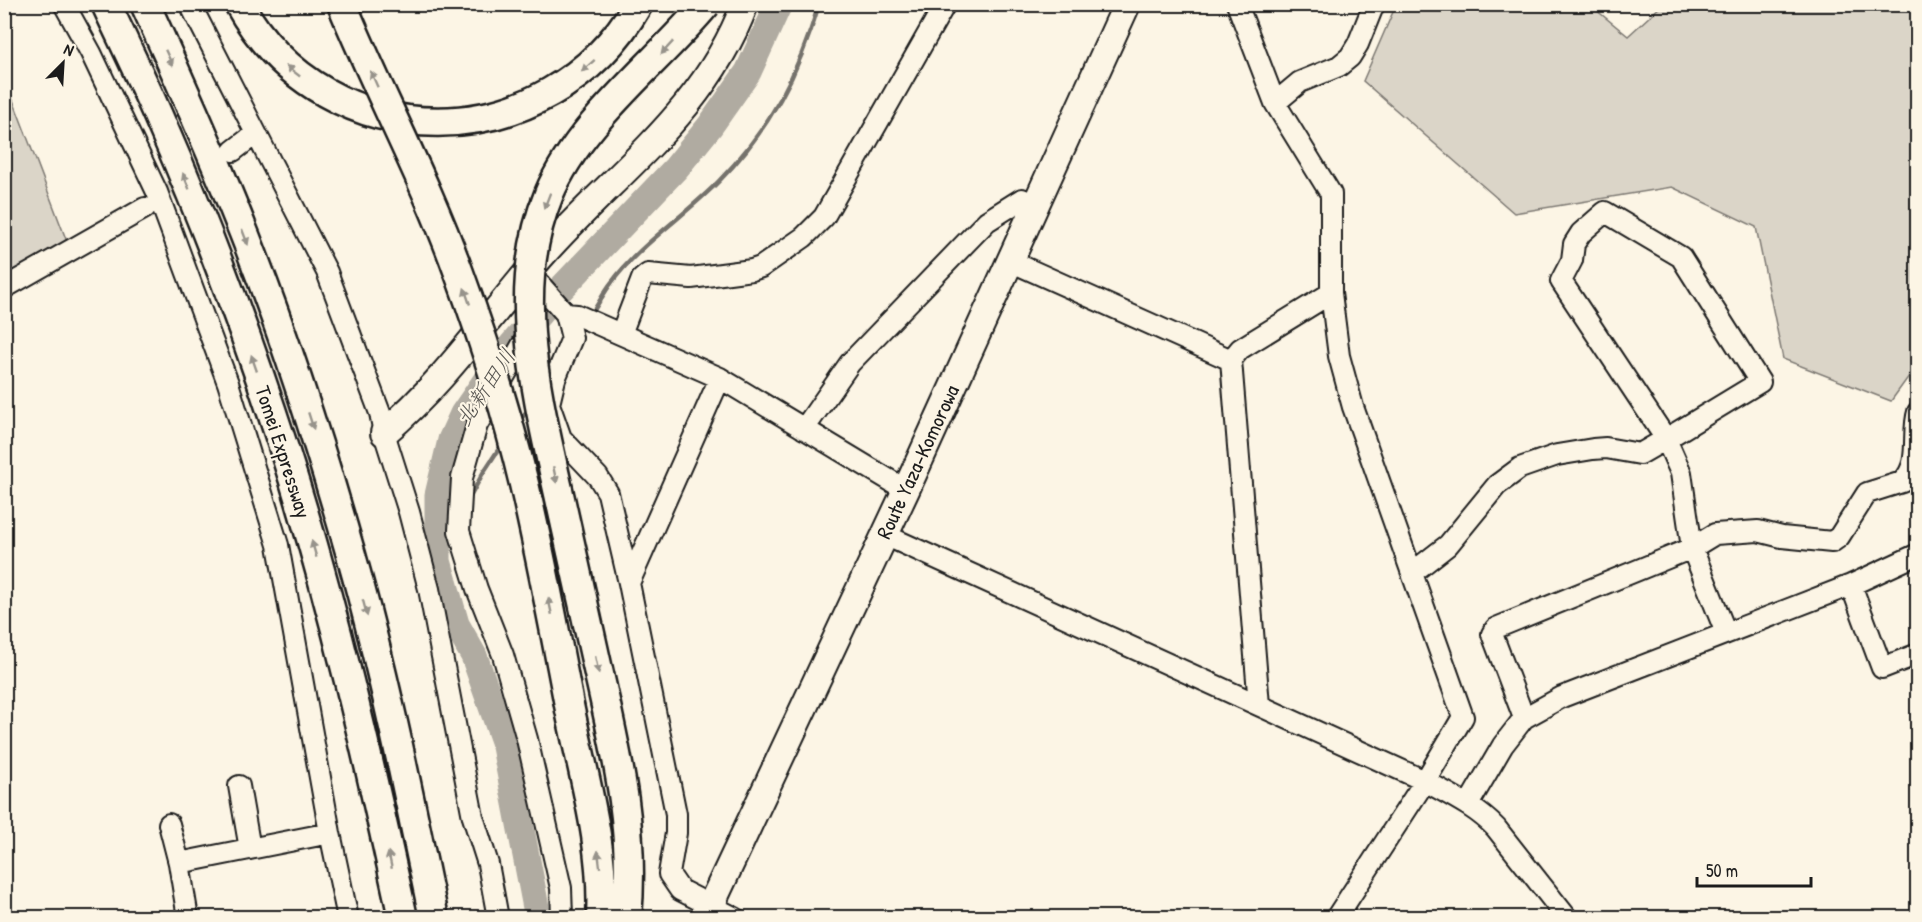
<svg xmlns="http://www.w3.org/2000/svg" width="1922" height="922" viewBox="0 0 1922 922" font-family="'Patrick Hand','Klee One',sans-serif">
<rect width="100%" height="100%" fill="#fcf5e5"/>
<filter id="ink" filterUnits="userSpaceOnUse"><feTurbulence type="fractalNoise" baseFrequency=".0167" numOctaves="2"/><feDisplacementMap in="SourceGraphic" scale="12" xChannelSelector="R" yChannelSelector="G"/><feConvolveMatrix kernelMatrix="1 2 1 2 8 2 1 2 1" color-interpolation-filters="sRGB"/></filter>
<g filter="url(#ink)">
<path fill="#dbd5c8" stroke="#7c7872" stroke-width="1.5" d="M1396,5H1590L1628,36L1662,5H1917V365L1891,401L1783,359L1756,227L1672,187L1514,213L1363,81Z
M13,100L69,247L5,282L4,105Z"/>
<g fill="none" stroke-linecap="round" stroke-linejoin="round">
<path stroke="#75726c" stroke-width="4.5" d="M590,316C598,305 604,292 612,282C641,243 685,216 719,181C769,130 799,73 819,4
M518,423L529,408
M469,499L483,473L502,444
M570,901L573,918"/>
<path stroke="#b0aba1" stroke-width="27" d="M538,918L504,741L474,656L456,624L438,561V495L451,440L463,414L505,353L558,292L676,168L710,126L748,72L779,4"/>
<path stroke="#dad4c7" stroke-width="20" stroke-dasharray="20 10" stroke-linecap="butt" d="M145,208L224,157"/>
<defs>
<path id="minor" d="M64,4L91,53L157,192L228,383L278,545L330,833L348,918
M190,4L327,272L380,413L384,433L409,512L429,589L473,817L488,864L498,918
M1237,4L1275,103L1331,194V293L1339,356L1353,407L1463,717L1425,781L1336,918
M1275,103L1300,82L1339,66L1350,57L1358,44L1374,4
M233,151L255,134
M1605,212L1681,257L1760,382L1666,439L1561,281L1572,260L1574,244L1581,233Z
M1010,261L1231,360
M528,271L566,314L572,338L555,379L549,404L561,438L598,477L608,493L629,583L676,814V833L669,874L680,890L735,918
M4,288L145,208
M566,314L577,315L720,378L906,490
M531,329L477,425L462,478L459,531L477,589L503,655L527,739L561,888L562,918
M621,334L642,279L648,274L691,278L752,270L761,267L804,237L824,217L945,4
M804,429L850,363L987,221L1022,199L1036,206
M885,535L1425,781C1450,795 1476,807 1496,828L1567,918
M1412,573L1448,545L1497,485L1520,468L1557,455L1593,449L1606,448L1640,454L1666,439L1681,473L1692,548L1726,633
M629,583L720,378
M1851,585L1882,668L1918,654
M1259,705L1231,360L1240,349L1331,293
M1524,718L1492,634L1496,628L1692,548L1715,534L1758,531L1782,537L1832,542L1839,537L1867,493L1902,482C1922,464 1911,434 1918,412
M239,786L250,849
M1468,805L1503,745L1524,718L1562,697L1851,585L1918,554
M169,824L179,863
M188,918L179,863L330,833"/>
<path id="major" d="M384,433C447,380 490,314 544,253C617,171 705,112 745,4
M705,918L906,490L1127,4"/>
<path id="highway" d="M106,4C126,47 147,89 165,132C210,235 249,341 284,449C333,602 369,760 403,918
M145,4C176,72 206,139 234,208C280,321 318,438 351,555C385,675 409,796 434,918
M239,4C327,162 549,160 638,4"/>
</defs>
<use href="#minor" stroke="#1c1c1c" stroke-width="24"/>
<use href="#major" stroke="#1c1c1c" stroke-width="30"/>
<use href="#highway" stroke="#1c1c1c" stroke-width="33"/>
<use href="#minor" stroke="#fcf5e5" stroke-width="20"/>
<use href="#major" stroke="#fcf5e5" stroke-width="26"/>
<use href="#highway" stroke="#fcf5e5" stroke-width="28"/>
<defs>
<path id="highway-bridge" d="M342,4C379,94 426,181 459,273C484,341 507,412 524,484C541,557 555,631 569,705C583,775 605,846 601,918
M627,918C635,829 618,759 599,674C585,611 571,548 557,485C536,391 510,288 549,194C579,122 656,64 706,4"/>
</defs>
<use href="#highway-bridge" stroke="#1c1c1c" stroke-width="33" stroke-linecap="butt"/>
<use href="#highway-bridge" stroke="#fcf5e5" stroke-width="28"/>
</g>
<defs><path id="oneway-solid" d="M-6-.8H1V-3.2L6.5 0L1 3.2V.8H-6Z" transform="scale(1.5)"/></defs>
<g fill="#97938b">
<use href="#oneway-solid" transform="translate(667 48) rotate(133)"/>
<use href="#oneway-solid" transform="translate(169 58) rotate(65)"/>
<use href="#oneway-solid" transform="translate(588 66) rotate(138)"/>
<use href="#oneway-solid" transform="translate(293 71) rotate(-142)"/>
<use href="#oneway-solid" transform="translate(374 79) rotate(-114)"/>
<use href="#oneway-solid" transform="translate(186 181) rotate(-112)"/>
<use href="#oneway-solid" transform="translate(547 201) rotate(111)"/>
<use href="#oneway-solid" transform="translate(245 237) rotate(69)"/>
<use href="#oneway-solid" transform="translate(467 296) rotate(-109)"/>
<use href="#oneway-solid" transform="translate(254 363) rotate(-109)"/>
<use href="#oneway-solid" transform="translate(311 421) rotate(72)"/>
<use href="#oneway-solid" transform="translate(555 475) rotate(78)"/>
<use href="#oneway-solid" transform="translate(314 549) rotate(-106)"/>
<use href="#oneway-solid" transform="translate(550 606) rotate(-102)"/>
<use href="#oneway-solid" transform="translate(365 608) rotate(75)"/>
<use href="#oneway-solid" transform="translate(597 665) rotate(78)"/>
<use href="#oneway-solid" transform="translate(599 859) rotate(-97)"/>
<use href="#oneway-solid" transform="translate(390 860) rotate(-102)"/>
</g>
</g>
<g text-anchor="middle" stroke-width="4.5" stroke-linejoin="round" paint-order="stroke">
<g font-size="21" fill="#1c1c1c" stroke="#fcf5e5">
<text transform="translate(283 452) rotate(72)" y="7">Tomei Expressway</text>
<text transform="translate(918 462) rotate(-65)" y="7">Route Yaza-Komorowa</text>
</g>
<g font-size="22" font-style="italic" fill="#575551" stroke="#fcf5e5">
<text transform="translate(485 387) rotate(-56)" y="8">北新田川</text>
</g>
</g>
<rect width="1922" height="922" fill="none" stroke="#fcf5e5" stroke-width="24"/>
<rect x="12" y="12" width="1898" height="898" fill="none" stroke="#1c1c1c" stroke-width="2" filter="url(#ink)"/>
<g transform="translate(63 63) rotate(24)" stroke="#fcf5e5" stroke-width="4.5" paint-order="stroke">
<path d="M0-4.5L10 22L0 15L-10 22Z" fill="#1c1c1c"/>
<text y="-9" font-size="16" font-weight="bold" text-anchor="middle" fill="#1c1c1c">N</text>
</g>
<path d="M1697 877v9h114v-9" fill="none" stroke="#1c1c1c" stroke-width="3"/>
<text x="1706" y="877" font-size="18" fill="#1c1c1c" stroke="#fcf5e5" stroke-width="4.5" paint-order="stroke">50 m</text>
</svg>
